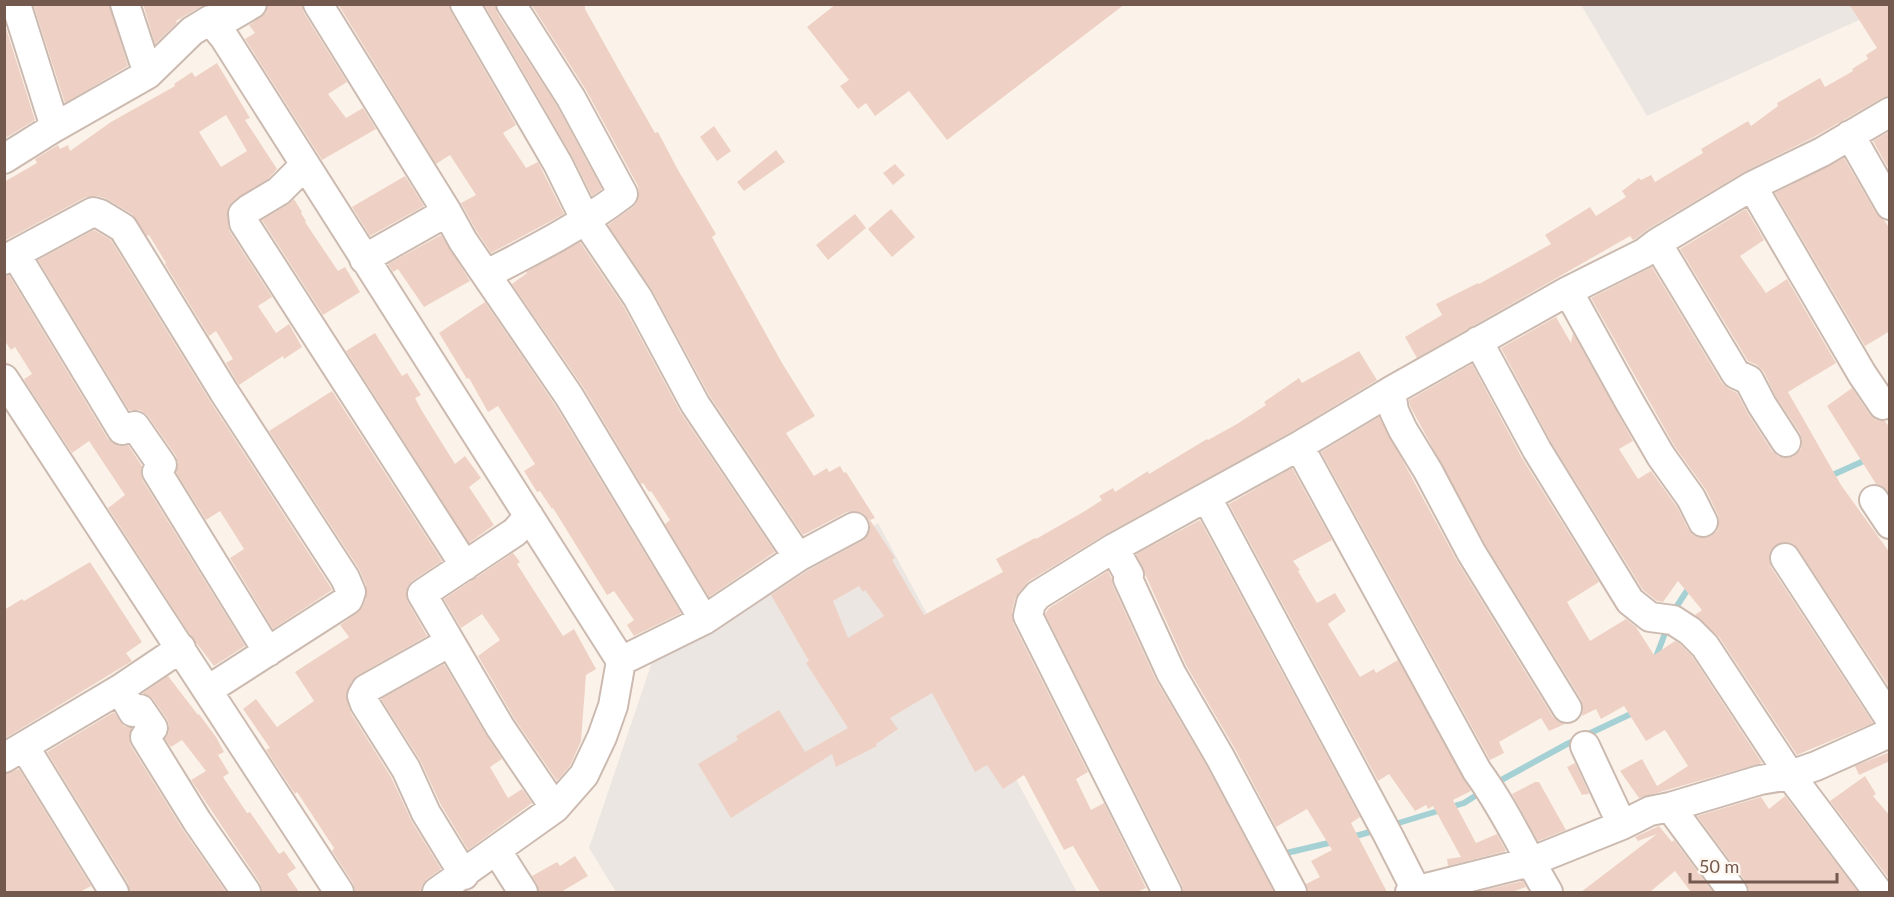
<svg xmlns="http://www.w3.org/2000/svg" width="1894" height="897" viewBox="0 0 1894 897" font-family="Lato,sans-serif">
<rect width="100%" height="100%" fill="#fbf3ea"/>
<path fill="#ece6e2" d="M1889,4L1890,6L1647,116L1581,5Z
M878,523L1077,892H616L589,848L652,662Z"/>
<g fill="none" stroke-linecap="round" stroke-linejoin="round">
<path stroke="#a6d1d4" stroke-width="6" d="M1828,477L1868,459
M1673,612L1690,586
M1656,657L1667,628
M1494,784L1567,744L1635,712
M1392,825L1464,803L1483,791
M1352,837L1377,830
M1282,854L1333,842"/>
</g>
<path fill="#eed1c4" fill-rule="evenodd" d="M33,4H109L128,66L65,103Z
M143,4H205L176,21L177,23L155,44Z
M268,4H302L304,13L347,82L328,94L346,118L363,108L376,129L322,160L245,39L255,33L249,25L266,13Z
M338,4H449L451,12L516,125L503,133L526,168L538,162L564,214L491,253L477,232L461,203L476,195L450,155L436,164Z
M484,4H495L497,13L557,106L602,189L592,196L572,156Z
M531,4H585V9L623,77L655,133L658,132L678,170L716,234L712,237L782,363L815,416L786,433L814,476L827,468L829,472L840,466L844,473L846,472L875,518L870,520L895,558L892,560L924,615L1003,572L996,559L1035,538L1036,539L1085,511L1102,500L1099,496L1113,488L1115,492L1148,471L1149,474L1207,439L1208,440L1237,424L1266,405L1264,402L1299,378L1302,383L1359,351L1377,380L1291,432L1106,534L1029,581L1019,592L1015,599L1012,612L1013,623L1088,772L1076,779L1091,810L1104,803L1146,888L1137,892H1100L1073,846L1064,850L1024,775L1003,789L987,765L975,772L932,693L890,718L898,729L876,744L877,746L836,767L832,754L731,818L698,764L738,740L736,736L779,710L805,752L848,728L806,663L809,661L771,595L807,571L862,541L868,535L870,527L869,520L862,513L855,511L847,512L803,535L709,395L652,290L608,225L633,207L637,202L639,194L638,186L586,90ZM859,586L863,592L865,590L884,616L848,638L833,601Z
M836,4H1125L947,140L909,91L875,116L866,103L858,109L840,86L849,80L807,27Z
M1849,4H1890V96L1882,98L1814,137L1744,172L1648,229L1635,239L1633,240L1630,236L1417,358L1405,337L1442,315L1436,304L1478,283L1479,284L1551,244L1545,235L1590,207L1596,216L1626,197L1622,191L1639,178L1641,180L1651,175L1655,182L1703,153L1701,149L1748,121L1751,126L1778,106L1777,103L1820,78L1825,87L1853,71L1852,69L1868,59L1866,55L1877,48Z
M4,22L35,120L4,139Z
M217,63L250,118L245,120L277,169L269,178L232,202L228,208V225L230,232L272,297L258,306L276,333L289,324L302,347L284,359L283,356L239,385L226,363L233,359L216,331L209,336L165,264L166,263L149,235L147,236L132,214L105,198L97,196L86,197L4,241V182L37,163L35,159L58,145L60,149L68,145L70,151L111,122L175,86L174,84L192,72L195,77ZM226,115L247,151L221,167L199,132Z
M714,126L731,151L717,161L700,137Z
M1890,131V171L1873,141Z
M776,150L785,162L744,191L737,182Z
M1844,158L1876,213L1884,220L1890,229V331L1865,346L1775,193Z
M895,164L905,175L893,185L883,173Z
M405,176L424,206L370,236L352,207Z
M294,199L302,212L301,213L306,221L305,222L338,271L345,267L360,292L323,315L262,220L287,205Z
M891,209L915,237L892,257L868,229Z
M1746,209L1764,240L1740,256L1766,293L1787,279L1836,363L1788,392L1841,485L1890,553V688L1798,549L1792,543L1784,542L1776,545L1770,551L1769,559L1771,567L1873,723L1797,755L1719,637L1695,615L1702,610L1678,581L1663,602L1657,601L1643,590L1551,442L1501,348L1556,317L1571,343L1573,333L1633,441L1619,449L1638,479L1651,471L1677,507L1688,529L1693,535L1701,538L1711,536L1717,531L1719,522L1718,515L1706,490L1675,447L1591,298L1652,267L1722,383L1729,389L1737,393L1748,414L1772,451L1779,457L1787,458L1794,456L1801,449L1802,441L1800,433L1776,397L1764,372L1757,365L1748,361L1680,249Z
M855,214L866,228L828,260L816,245Z
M94,230L111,240L210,401L330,586L332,590L273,629L230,558L244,549L220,511L206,520L176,472L178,464L176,456L148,416L140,410H129L38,260Z
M441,235L470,281L424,307L398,269L393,272L388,264Z
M580,242L624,307L681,413L775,552L709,597L665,524L670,520L651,491L649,492L643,483L641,484L583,387L512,284L527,273L526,272Z
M9,275L108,439L113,443L119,446L128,445L142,466L141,472L143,481L245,646L214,666L191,636L108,508L125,495L89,441L72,453L26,383L24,379L32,374L15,347L11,350L4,340V276Z
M485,302L555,405L681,613L634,636L627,625L634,620L614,591L607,595L553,508L552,509L540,491L537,492L524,471L535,464L498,406L488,412L469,378L467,379L439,333Z
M375,333L402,376L407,373L421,395L415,398L422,411L455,464L465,456L481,478L469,487L494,525L469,543L346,351Z
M1472,364L1522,458L1599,582L1567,602L1590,641L1626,619L1636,627L1654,655L1675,641L1680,644L1692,656L1762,763L1639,798L1620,771L1642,759L1657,786L1688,766L1665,730L1646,741L1624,706L1601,719L1596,709L1582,716L1583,707L1581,699L1485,544L1410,406L1409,400Z
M1852,388L1870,415L1876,420L1885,421L1890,428V494L1882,486L1876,484L1827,406Z
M332,391L442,561L412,581L408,586L406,594L408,602L427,636L358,675L352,681L346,695L351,713L391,777L412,822L441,869L427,879L422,885L421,890L418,892H355L353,883L332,851L334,848L297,792L295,794L266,750L270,748L243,709L256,699L277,727L314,701L295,672L349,637L340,625L357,613L363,606L366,598V585L359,569L269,431Z
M1379,417L1457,561L1553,717L1559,722L1565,724L1549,731L1541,718L1499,742L1504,753L1490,760L1321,452Z
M1292,468L1332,540L1293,561L1300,570L1298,571L1317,603L1335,593L1346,611L1328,624L1360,677L1374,669L1376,673L1398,660L1471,791L1453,800L1476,843L1497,834L1506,851L1448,866L1447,859L1461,857L1433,806L1428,809L1426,805L1415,811L1389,774L1378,781L1229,504Z
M1200,520L1360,817L1351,823L1387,892H1308L1306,884L1320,877L1311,861L1332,850L1307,809L1276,827L1235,749L1186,665L1136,554Z
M513,553L520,562L517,564L563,636L574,629L596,669L586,675L581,741L570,766L557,781L514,718L478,656L500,640L482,614L461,628L444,599Z
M90,562L142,642L126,653L132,661L4,739V610L22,599L24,601Z
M1108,571L1112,579L1113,586L1156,680L1206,765L1274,892H1183L1182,885L1045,614L1049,608Z
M444,664L486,735L502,759L490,767L508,798L522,789L532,803L468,850L441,805L420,760L381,699Z
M168,676L198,715L199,714L216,737L224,752L218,755L229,773L223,777L247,813L250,812L279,854L284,851L296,868L287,874L299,892H262L260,883L191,780L206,771L182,740L171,747L165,739L169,732V725L167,719L153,699L143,693Z
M114,712L124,726L132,728L129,736L131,746L183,830L226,892H130L128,883L47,752Z
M1890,752V761L1859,775L1855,766Z
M1575,763L1589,793L1586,795L1585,794L1582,795L1567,767Z
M19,769L91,886L80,892H4V774Z
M1865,776L1876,794L1873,796L1890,816V880L1830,801Z
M1535,782H1539L1566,830L1538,841L1512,794Z
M1785,796L1858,892H1750L1746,882L1697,816L1761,797L1769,809Z
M1659,826L1672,842L1674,840L1713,892H1691L1675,871L1650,892H1581L1657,834L1638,841L1635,837Z
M575,856L588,876L561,892H539L537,884L532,876L557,862L560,866Z
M1523,881L1526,887L1512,892H1476Z"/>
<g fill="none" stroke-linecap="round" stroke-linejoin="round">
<defs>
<path id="minor" d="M16,4L55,127
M125,4L148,74
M318,4L447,212L463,241L569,396L704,620
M465,4L558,164L586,221L638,298L695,404L798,557
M210,20L224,37L621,661L613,706L602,737L584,775L555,808L437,892
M1850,135L1890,205
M4,159L55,127L148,74L192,31L210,20L230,17L252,4
M305,165L279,191L249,209L243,214L244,223L465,566
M1752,186L1862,374L1883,405
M1657,243L1736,374L1749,380L1762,405L1786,442
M16,255L122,430L135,426L162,465L157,472L268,652
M364,259L447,212
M4,260L93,212L100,214L123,228L224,392L345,578L351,592L348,600L208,690
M487,274C534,250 581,226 623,194L571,98L511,4
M1568,291L1629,401L1661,456L1691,498L1703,522
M1478,341L1537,450L1630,601L1650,617L1673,620L1690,631L1705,646L1790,775L1878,892
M4,379L339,892
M1391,391L1394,411L1403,430L1428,471L1471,552L1567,708
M1299,446L1477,771C1505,809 1524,852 1548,892
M1207,498L1388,835L1417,892
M1874,500L1890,524
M529,516L515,532L422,594L500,727L555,808
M1114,548L1129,575L1128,579L1171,673L1220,757L1292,892
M1785,558L1890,719
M450,642L366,689L362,696L365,704L406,769L426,813L464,875
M621,661L704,620L798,557L854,527
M120,689L133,712L140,709L153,728L145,737L197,821L246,892
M24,746L114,892
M1585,746L1622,825
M4,758L120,689L181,648
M1670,807L1733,892
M497,851L523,892
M1167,892L1028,616L1031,603L1038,595L1114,548L1299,446L1391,391L1568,291L1644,253L1657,243L1752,186L1822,152L1890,112
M1410,892L1530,862L1622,825L1650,811L1670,807L1760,780L1790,775L1816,766L1883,736L1890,735"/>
</defs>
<use href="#minor" stroke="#ccbab0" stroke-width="32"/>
<use href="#minor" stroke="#fff" stroke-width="28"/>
</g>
<rect width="1894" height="897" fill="none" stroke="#74594f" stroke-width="12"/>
<path d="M1690 873v9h147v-9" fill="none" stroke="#74594f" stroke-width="3"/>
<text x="1699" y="873" font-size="18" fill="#74594f" stroke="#fef7f0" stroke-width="4.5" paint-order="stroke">50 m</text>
</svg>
